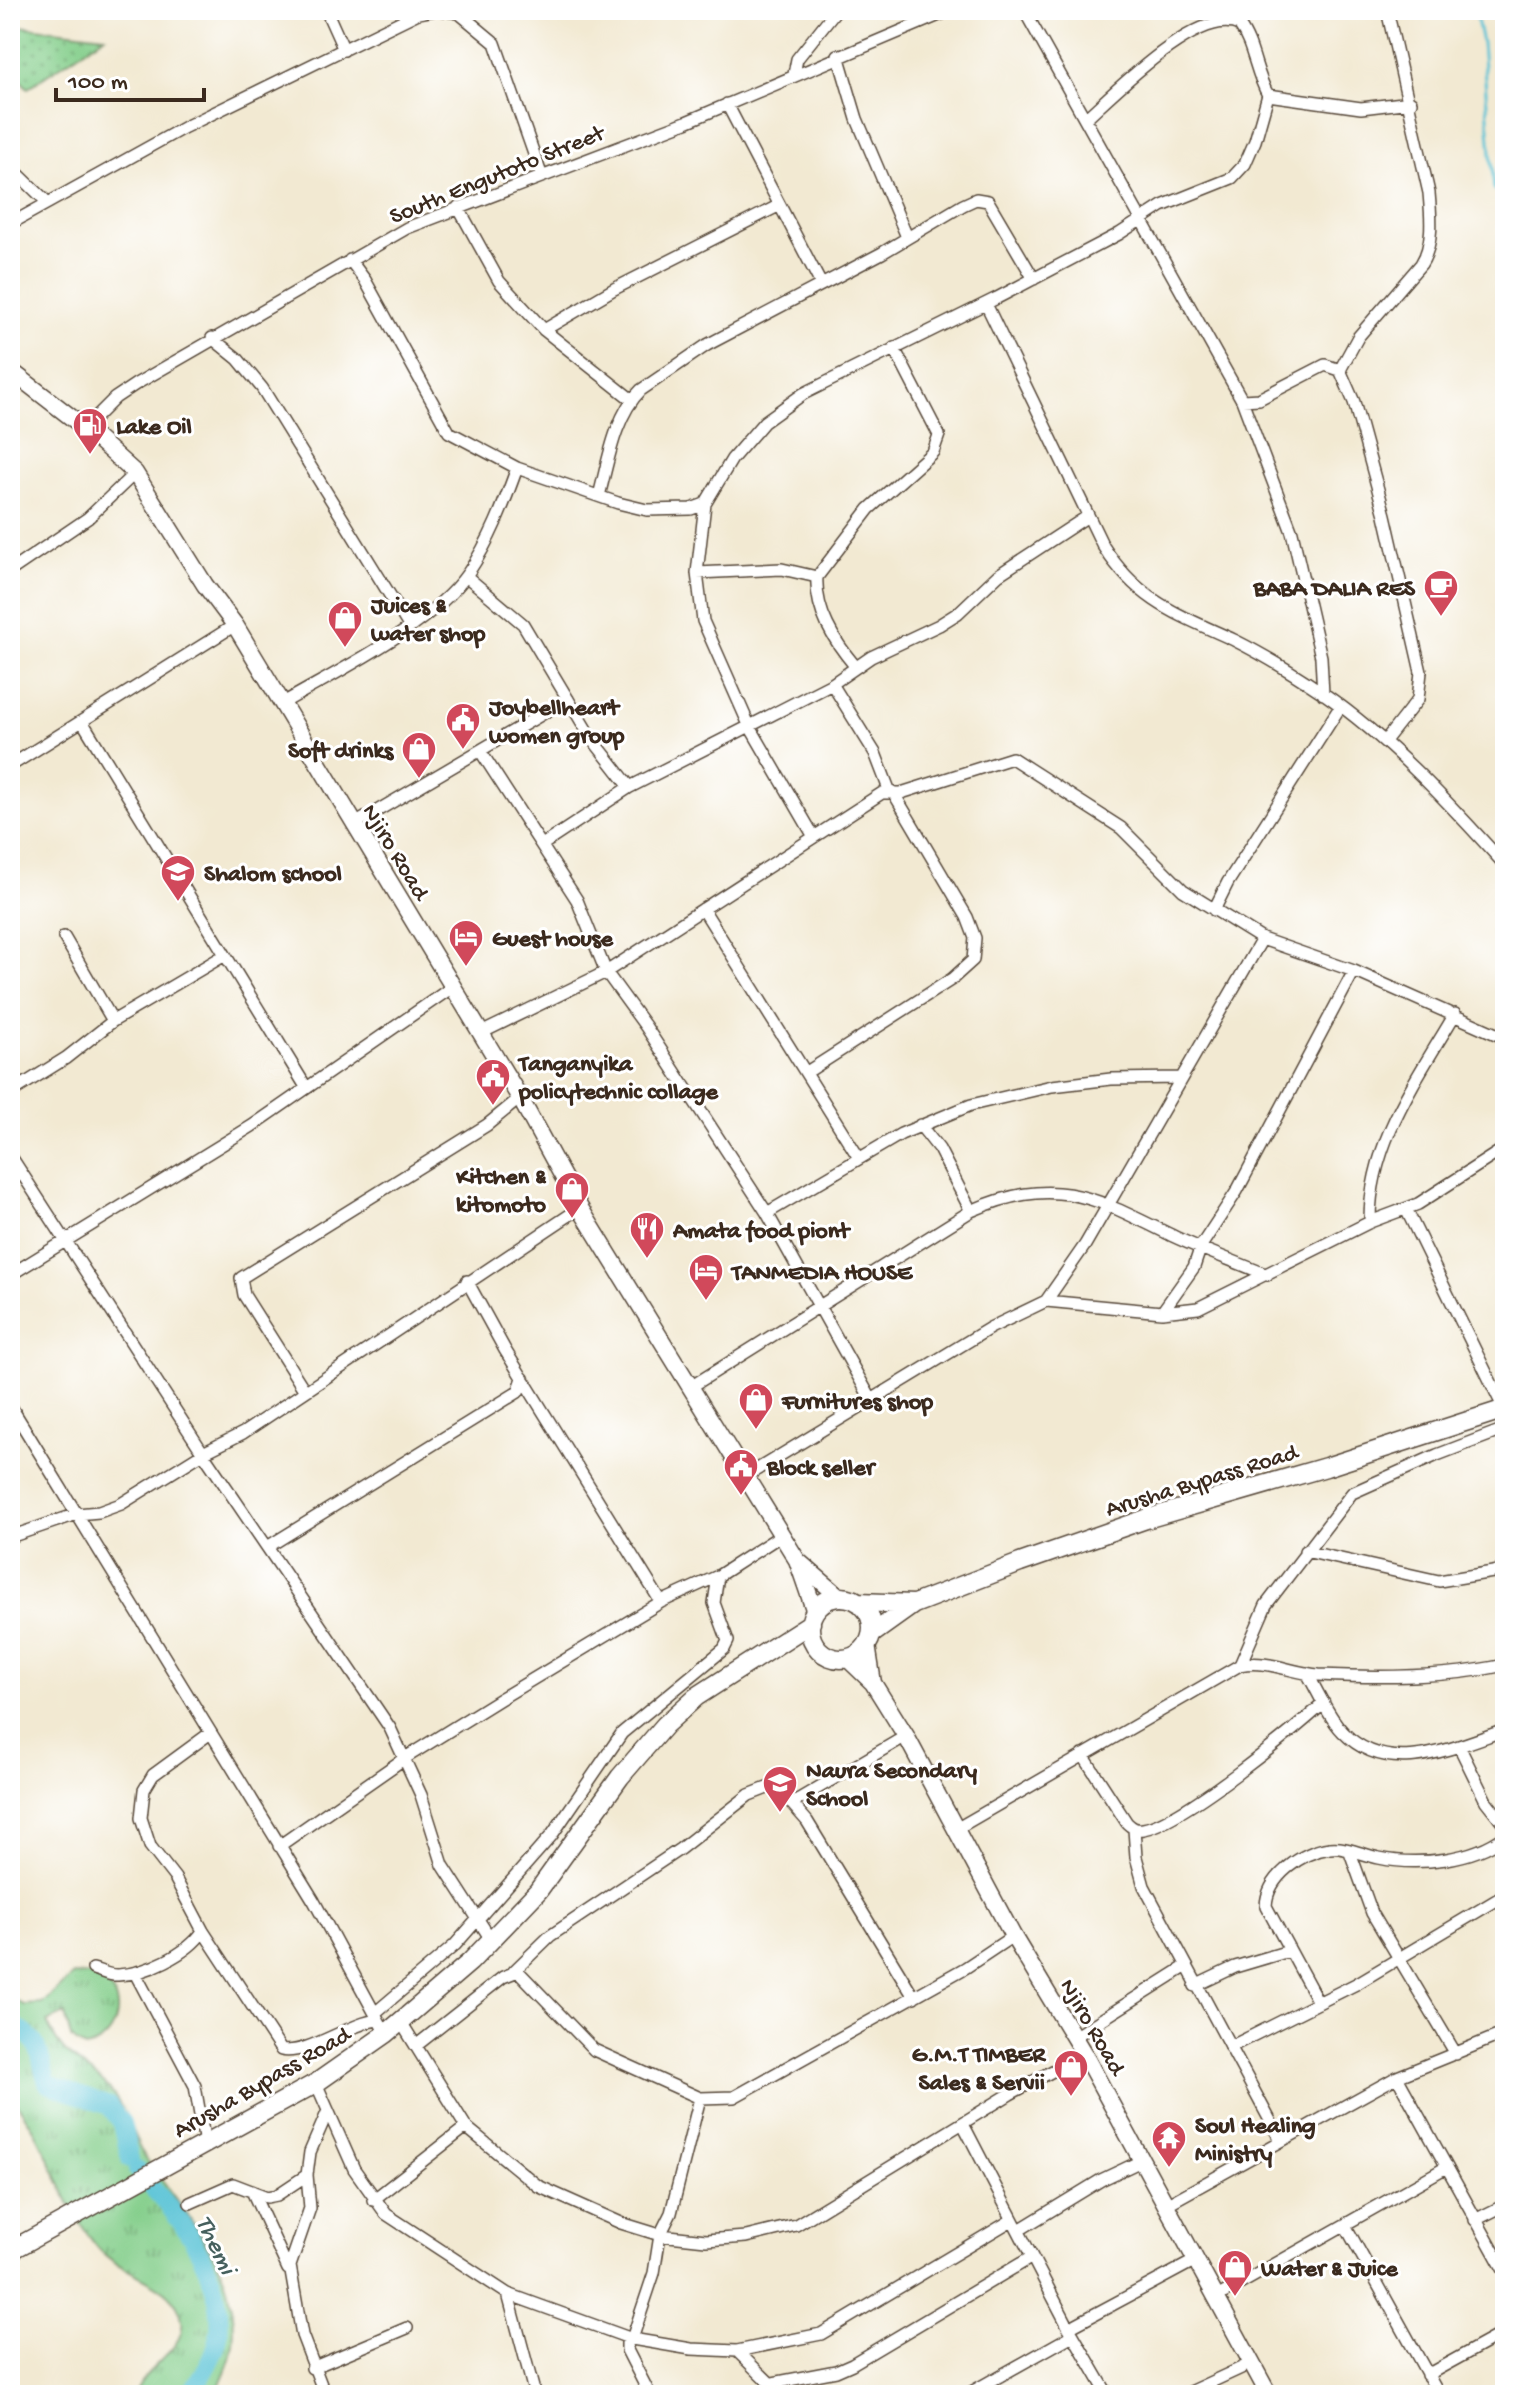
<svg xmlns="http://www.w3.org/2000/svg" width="1515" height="2405" viewBox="0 0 1515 2405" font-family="'Gochi Hand',sans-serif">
<defs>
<pattern id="grass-tufts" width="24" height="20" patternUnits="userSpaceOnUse" patternTransform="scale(2)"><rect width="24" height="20" fill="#85cf8c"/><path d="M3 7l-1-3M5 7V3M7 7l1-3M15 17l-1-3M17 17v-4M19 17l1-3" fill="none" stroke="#6ea872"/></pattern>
<pattern id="park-dots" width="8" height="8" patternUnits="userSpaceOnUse" patternTransform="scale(2)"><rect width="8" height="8" fill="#85cf8c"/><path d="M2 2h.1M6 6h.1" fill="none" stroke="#6ea872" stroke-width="1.8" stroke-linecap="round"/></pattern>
</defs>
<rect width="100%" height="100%" fill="#fff"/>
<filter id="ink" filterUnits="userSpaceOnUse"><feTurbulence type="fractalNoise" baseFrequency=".0125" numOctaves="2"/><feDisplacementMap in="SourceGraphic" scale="16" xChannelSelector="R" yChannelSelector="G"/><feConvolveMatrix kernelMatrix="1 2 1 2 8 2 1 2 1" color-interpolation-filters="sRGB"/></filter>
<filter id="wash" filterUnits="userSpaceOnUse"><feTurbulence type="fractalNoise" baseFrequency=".006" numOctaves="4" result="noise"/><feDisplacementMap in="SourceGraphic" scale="32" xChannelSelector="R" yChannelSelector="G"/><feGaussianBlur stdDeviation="1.8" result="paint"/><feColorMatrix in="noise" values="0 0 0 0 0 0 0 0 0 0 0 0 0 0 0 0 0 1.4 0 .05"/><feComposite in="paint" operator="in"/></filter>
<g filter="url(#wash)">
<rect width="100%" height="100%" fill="#f2e9d2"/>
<path fill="url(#grass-tufts)" stroke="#607c55" stroke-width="2" d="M73,1975C79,1976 88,1974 93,1976C130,1990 122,2041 85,2048L71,2038L65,2014L47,2022C63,2061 83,2061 108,2088C128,2110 132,2140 149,2163C188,2218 248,2280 231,2355C228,2368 220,2382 216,2395H135C142,2366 186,2352 182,2320C177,2281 123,2277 98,2248C59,2202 50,2140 10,2096V1997L24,2005L42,2004Z"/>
<path fill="url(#park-dots)" stroke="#607c55" stroke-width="2" d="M10,25L105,36L28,88L10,70Z"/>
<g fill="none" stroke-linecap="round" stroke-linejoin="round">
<path stroke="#5ac3d6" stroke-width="3" d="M1475,10L1482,43L1494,190H1505"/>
<path stroke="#5ac3d6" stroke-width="18" d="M10,2023C47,2045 35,2049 48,2084L109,2106L122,2123L130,2159
M137,2170C147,2184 160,2195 170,2208C197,2242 227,2294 218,2340C214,2357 199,2381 189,2395"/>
</g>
</g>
<g filter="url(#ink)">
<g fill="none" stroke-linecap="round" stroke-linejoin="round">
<defs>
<path id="street" d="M326,10L344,50
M442,10L459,13L495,43L541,174
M1024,10L1242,400L1292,532L1321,657L1323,694
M838,55L857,119L907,237
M794,74L797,59L836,10
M727,104L821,284
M1085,119C1114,93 1199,6 1239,25C1254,45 1255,72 1268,95L1361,108L1411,102
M10,166L47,202
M458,207L499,281L544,330L631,399
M10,224L185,127L418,13L434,10
M350,260L365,280L449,432L517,468L618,503L647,510L691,509L705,504L732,459L764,422L803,394L997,298L1119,234L1162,206L1232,178L1245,164L1255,141L1268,95
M986,304L1103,546C1138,601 1177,614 1234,640C1264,655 1295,674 1323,693C1392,741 1449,803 1505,865
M544,330L614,289L778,206
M212,338L238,359L262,388L409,626
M1242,400L1259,399L1325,365L1340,370
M85,428L115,398L136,384L407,228L686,122L951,10
M599,496C608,462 615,415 641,390L707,345L882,253L963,205L976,199L988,201L1034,279
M705,504L697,573L703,621L749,725L813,835
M10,571L88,518L135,473
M697,573L782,569L817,577
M466,576L523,624L590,736L630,787
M855,666C834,641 815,611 817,577L869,509L933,452L939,435L894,348
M832,684L875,753L890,792
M283,703C338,671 432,625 468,573C490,541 504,504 517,468
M82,721L306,1087
M1385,741L1418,699L1421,672L1385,515L1354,402L1340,370L1358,337L1421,264C1434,244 1431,216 1429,193L1387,10
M481,752L577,900L606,972L646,1027L767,1213L872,1401
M10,766L235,625
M353,825L568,699
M542,845L630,787L832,684L871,657L939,625L958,613L998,575L1088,516
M703,909L859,1158
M1214,910L1228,882L1340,707
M64,937L113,1021
M481,1033L606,972L882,793H901L1012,758L1121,828L1183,890L1262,939L1354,971L1505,1038
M807,1072L952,979L973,960L975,938L967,917L893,792
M10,1093L66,1058L113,1021L225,955
M920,1125L939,1149L971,1211
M10,1155L203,1453L390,1728L421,1795L443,1865L492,1941
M1406,1209L1505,1411
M767,1213L901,1134L971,1105L1052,1086L1111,1079L1181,1078
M1370,1222C1369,1144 1417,1079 1455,1014
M10,1275L252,1126L451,988
M467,1281L505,1350L661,1602
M1046,1301L1162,1312L1198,1308L1370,1222L1418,1204L1505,1148
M1162,1312L1194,1267L1201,1246L1237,1191L1354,971
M689,1388L971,1211C1058,1173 1097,1199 1175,1237C1205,1251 1237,1262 1267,1275
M305,1391L244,1295L241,1278L487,1125L520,1098
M10,1405L314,1901L386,2034
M743,1478L990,1328L1046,1301L1085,1245L1262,939
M10,1537L77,1514L99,1512L121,1504L203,1453L243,1433L580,1208
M269,1546L518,1392L523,1378
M1305,1551L1439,1581L1505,1570
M1240,1665L1266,1605L1352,1493L1437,1455L1505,1429
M1307,1673C1318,1692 1328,1716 1343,1732C1388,1779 1452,1748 1505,1730
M209,1734L153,1775L144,1790L141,1818L150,1846L175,1878L203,1931L281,2050C307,2056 349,2023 378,2020
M1459,1746L1486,1801L1505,1825
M1083,1755L1127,1823C1132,1828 1136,1830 1143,1829C1181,1823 1293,1731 1324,1703
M794,1802L906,1736
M956,1829L1240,1665C1267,1659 1292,1673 1319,1675C1380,1678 1445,1678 1505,1665
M1134,1829L1136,1857L1144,1886L1280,2139
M279,1846L405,1758L500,1699L661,1602L718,1576L780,1536
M1350,1852L1372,1913L1456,2054
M93,1969C101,1971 110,1976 118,1975C146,1974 188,1954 203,1931
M514,1971L550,1936L680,1849L749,1795L767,1788H778L807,1821L914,1997
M135,1973L195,2086L205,2144
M1195,1986L1235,1967L1289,1951
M1318,2002L1266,1906C1267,1877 1301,1852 1330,1848C1345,1846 1364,1855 1379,1858C1418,1866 1472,1861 1505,1836
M375,2013L455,1945L552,1835L622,1733L724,1649L728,1641L714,1603L718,1576
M401,2022L466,2127L538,2186L621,2223L660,2235L706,2240L746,2237L796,2225L1010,2094L1084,2054
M1074,2037L1185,1967
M417,2045L503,1977L518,1971L594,2050L700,2098L734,2097L965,1968L1013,1936
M1230,2047L1356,1984L1505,1895
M1397,2077L1505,2272
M316,2083L354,2169L386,2214L508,2294L632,2339L691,2349L737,2351L821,2334L1012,2220
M963,2124L1069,2328L1108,2395
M252,2191L288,2269
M373,2200L466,2127
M190,2203L233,2184L267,2197L277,2195L307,2175
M1164,2206L1397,2077L1505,2033
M1475,2220L1505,2205
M1345,2225L1439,2395
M1019,2230L1101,2180L1139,2162
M508,2294L535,2395
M1215,2298L1445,2168
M1069,2328L1194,2261
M737,2351L782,2395
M312,2368L407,2328
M1427,2375L1505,2332
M773,2383L836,2371L852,2364L1032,2257
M325,2395L302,2335L290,2266L310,2208L307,2175L310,2152L327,2113
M650,2395L627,2350V2343L632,2339L654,2273L660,2235L671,2213L700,2098
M966,2395L1073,2335
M1183,2395L1250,2364"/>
<path id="secondary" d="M10,370L85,428L135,473L205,585L235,625L520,1098L580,1208L797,1560L815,1612
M798,1561L841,1598
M867,1645L873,1683
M848,1659L873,1683L906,1736L1013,1936L1084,2054L1269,2395"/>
<path id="primary" d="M810 1628a31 31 0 1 1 62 0a31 31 0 1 1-62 0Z
M858,1602L914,1604
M872,1634L914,1604L1020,1563L1146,1519L1326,1467L1505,1409
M10,2251L316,2083L386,2034L470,1962L538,1891L620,1777L665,1725L696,1697L811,1623"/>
</defs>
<use href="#street" stroke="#564739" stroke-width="14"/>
<use href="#secondary" stroke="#564739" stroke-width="19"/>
<use href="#primary" stroke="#564739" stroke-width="21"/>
<use href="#street" stroke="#fff" stroke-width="11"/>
<use href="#secondary" stroke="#fff" stroke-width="16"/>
<use href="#primary" stroke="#fff" stroke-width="18"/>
</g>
</g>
<defs>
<symbol id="fuel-pin" viewBox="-11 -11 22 30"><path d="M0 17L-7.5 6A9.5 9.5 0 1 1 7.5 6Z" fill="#d1495b" stroke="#fff"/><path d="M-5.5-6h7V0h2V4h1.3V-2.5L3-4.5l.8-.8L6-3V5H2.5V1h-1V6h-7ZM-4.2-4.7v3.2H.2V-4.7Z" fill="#fff"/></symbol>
<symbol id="cafe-pin" viewBox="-11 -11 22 30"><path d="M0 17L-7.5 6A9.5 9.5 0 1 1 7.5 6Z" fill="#d1495b" stroke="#fff"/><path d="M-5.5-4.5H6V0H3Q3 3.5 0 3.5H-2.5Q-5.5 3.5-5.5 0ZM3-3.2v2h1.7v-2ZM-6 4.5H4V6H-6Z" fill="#fff"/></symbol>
<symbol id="shop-pin" viewBox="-11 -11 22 30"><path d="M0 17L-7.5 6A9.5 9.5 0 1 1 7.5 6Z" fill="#d1495b" stroke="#fff"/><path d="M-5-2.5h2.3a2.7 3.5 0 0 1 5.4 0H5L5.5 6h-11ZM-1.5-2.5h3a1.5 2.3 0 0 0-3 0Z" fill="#fff"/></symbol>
<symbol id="civic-pin" viewBox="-11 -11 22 30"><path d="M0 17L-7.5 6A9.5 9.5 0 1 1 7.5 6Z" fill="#d1495b" stroke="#fff"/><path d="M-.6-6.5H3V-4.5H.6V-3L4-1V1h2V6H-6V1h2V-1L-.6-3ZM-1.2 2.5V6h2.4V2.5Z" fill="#fff"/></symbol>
<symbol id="school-pin" viewBox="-11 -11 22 30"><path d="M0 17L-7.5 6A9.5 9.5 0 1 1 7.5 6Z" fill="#d1495b" stroke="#fff"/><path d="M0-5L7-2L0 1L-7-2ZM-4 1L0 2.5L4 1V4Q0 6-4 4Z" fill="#fff"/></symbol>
<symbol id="hotel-pin" viewBox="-11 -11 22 30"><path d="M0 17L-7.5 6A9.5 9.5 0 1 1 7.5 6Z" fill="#d1495b" stroke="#fff"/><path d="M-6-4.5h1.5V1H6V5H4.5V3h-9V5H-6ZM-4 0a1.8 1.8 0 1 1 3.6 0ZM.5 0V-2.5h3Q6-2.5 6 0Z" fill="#fff"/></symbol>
<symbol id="restaurant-pin" viewBox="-11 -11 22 30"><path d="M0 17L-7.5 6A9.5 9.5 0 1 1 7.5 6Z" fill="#d1495b" stroke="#fff"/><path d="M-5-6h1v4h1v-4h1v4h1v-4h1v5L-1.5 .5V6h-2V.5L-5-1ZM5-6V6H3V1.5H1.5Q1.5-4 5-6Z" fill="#fff"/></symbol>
<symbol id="temple-pin" viewBox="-11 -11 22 30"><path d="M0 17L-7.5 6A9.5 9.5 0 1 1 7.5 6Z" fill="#d1495b" stroke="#fff"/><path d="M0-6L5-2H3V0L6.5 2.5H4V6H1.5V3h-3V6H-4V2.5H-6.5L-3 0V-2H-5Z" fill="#fff"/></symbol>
</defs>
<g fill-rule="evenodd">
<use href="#fuel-pin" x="70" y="405" width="40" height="54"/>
<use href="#cafe-pin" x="1421" y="567" width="40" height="54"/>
<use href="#shop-pin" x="325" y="598" width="40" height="54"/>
<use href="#civic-pin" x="443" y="700" width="40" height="54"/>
<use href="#shop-pin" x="399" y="729" width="40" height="54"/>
<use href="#school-pin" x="158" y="852" width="40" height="54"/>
<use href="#hotel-pin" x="446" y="917" width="40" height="54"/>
<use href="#civic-pin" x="473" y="1056" width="40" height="54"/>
<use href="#shop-pin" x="552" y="1169" width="40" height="54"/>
<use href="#restaurant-pin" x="627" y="1209" width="40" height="54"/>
<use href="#hotel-pin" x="686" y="1251" width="40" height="54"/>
<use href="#shop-pin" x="736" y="1380" width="40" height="54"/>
<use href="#civic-pin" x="721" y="1446" width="40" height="54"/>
<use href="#school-pin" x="760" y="1763" width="40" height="54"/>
<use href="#shop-pin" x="1051" y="2047" width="40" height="54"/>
<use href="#temple-pin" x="1149" y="2118" width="40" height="54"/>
<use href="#shop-pin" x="1215" y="2247" width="40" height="54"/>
</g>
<g text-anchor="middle" stroke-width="6" stroke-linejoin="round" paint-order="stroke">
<g font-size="24" fill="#3b2a1e" stroke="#fff">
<text transform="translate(496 173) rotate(-22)" y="8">South Engutoto Street</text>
<text transform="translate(397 851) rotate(59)" y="8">Njiro Road</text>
<text transform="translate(1201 1479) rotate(-17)" y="8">Arusha Bypass Road</text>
<text transform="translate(1094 2026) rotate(60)" y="8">Njiro Road</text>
<text transform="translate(261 2081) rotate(-30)" y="8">Arusha Bypass Road</text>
</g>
<g font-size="24" font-weight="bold" fill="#3b2a1e" stroke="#fff" text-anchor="start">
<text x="116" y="433">Lake Oil</text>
<text x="1415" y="595" text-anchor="end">BABA DALIA RES</text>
<text x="371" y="612">Juices &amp;<tspan x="371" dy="28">water shop</tspan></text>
<text x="489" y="714">Joybellheart<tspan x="489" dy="28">women group</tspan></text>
<text x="393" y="757" text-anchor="end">Soft drinks</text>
<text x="204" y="880">Shalom school</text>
<text x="492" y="945">Guest house</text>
<text x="519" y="1070">Tanganyika<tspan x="519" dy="28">policytechnic collage</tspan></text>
<text x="546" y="1183" text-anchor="end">Kitchen &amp;<tspan x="546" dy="28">kitomoto</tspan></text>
<text x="673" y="1237">Amata food piont</text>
<text x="732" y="1279">TANMEDIA HOUSE</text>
<text x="782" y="1408">Furnitures shop</text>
<text x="767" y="1474">Block seller</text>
<text x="806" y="1777">Naura Secondary<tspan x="806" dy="28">School</tspan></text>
<text x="1045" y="2061" text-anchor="end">G.M.T TIMBER<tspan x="1045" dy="28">Sales &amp; Servii</tspan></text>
<text x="1195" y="2132">Soul Healing<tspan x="1195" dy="28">Ministry</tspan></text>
<text x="1261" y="2275">Water &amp; Juice</text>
</g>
<g font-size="26" font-style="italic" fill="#46605e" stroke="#fff">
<text transform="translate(218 2244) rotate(64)" y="9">Themi</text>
</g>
</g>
<rect width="1515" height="2405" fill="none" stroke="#fff" stroke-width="40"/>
<path d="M56 88v12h148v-12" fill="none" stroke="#3b2a1e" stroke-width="4"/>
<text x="68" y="88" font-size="24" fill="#3b2a1e" stroke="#ffffff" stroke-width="6" paint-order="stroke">100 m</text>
</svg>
